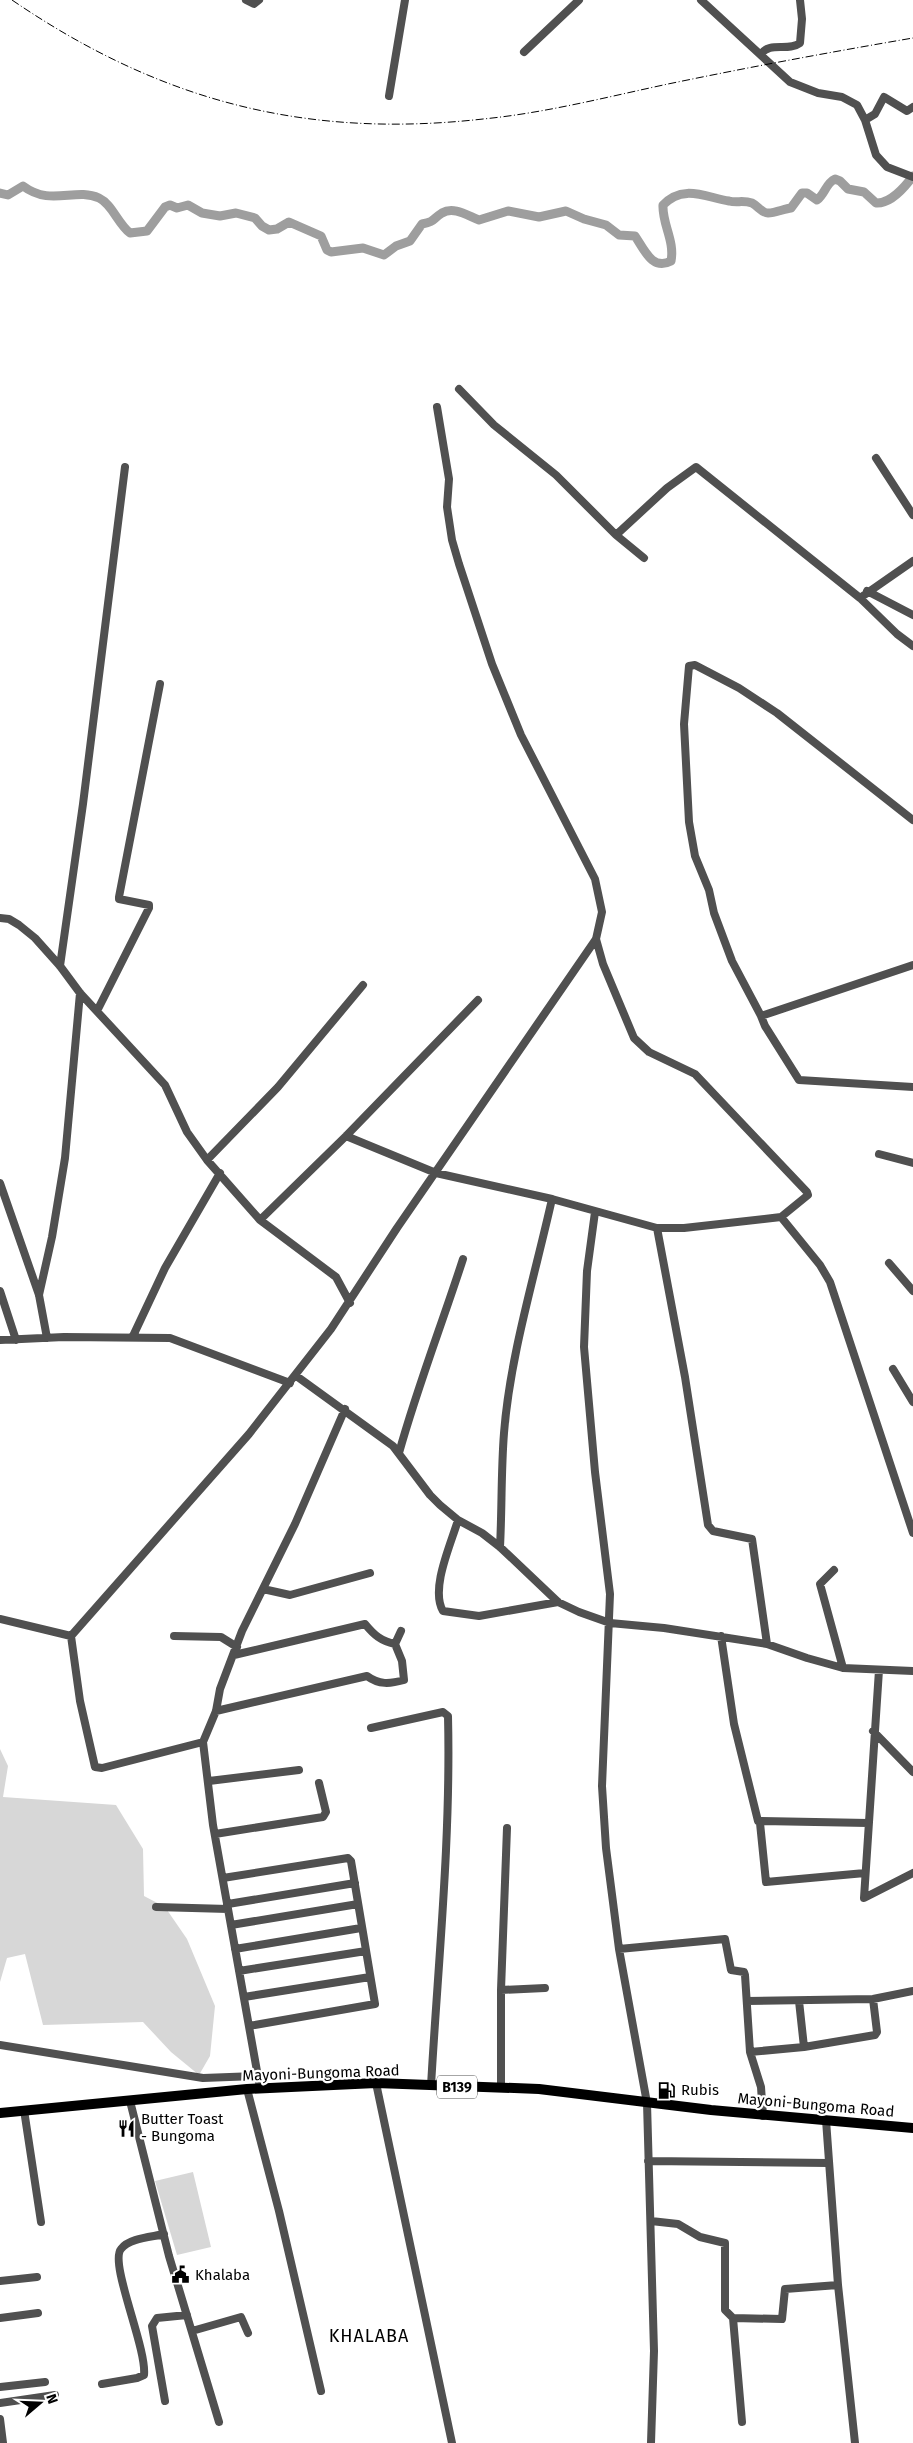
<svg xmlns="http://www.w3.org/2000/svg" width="913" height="2443" viewBox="0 0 913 2443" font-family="'Fira Sans',sans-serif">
<rect width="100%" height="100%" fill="#fff"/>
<path fill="#d7d7d7" d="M0,1749L8,1766L3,1797L116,1805L143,1849L144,1896L165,1907L187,1939L215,2006L210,2056L199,2075L171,2052L143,2022L43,2025L25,1954L7,1958L0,1982Z
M193,2172L211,2247L177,2255L155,2181Z"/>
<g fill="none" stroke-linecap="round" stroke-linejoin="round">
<path stroke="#9e9e9e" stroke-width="9" d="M0,193L8,195L23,186C51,207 75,187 99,198C112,204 118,224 130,233L147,231L165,207L170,205L177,208L188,205L202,213L220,216L236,213L255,218L262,226L269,230L277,229L289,222L321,236L327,250L331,252L363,248L384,255L396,246L410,241L422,224C436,221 431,220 442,213C454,206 468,216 479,220L508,211L539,217L566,211L584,219L606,225L619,235L635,236C644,249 652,271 671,261C675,241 662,224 663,205C683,184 705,197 729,201C737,203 743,200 752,203C758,206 762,213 768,213C775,213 784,209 791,208L802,193H807L817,200C825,194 826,183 835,179L840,181L848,189L864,192L876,203C890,204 905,187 913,176"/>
<path stroke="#505050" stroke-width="8" d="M246,0L254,4L259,0
M701,0L790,82L818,93L842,97L857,105L865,120L876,155L887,167L913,177
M524,52L579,0
M761,54C770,41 788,52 800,43L802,19L800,0
M389,96L405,0
M865,120L875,114L884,97L907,111L913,107
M459,389L494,425L556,475L616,535L667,488L696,467L860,598L897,634L913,646
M876,458L913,515
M616,535L644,558
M867,591L913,615
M860,598L913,561
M913,820L777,713L739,688L695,665L689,666L684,724L689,822L695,856L709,890L714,913L732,961L761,1016L913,965
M0,918L9,919L19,925L35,938L60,966L80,993L165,1085L187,1132L207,1160L260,1220L336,1277L350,1303
M60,966L83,804L125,467
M97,1011L149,908V905L119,899V897L160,684
M761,1016L765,1026L799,1080L913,1087
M346,1136L436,1173L552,1199L657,1228H684L781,1217L808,1195L807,1192L695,1074L649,1052L634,1038L603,964L596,939
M879,1154L913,1163
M207,1160L278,1087L363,985
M0,1183L39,1295L47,1338
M595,1212L587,1271L584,1347L595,1472L610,1594L602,1786L606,1848L619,1949L647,2103L654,2351L651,2443
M781,1217L820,1265L830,1282L913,1533
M260,1220L346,1136L478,1000
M657,1228L685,1377L708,1525L713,1531L752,1539L767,1644
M889,1263L913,1291
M0,1291L16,1340
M39,1295L52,1237L65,1158L80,993
M133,1336L165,1268L220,1173
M0,1340L64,1337L170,1338L290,1383
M893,1369L913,1402
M295,1375L393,1446L430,1495L440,1505L458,1520L482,1533L500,1547L558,1602L579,1612L610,1623L664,1628L767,1644L807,1658L843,1668L913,1671
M399,1453C417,1388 442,1324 463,1259
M458,1520C451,1544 430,1589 443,1611L479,1616L558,1602
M500,1547C502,1509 501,1471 504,1433C510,1356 535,1275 552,1199
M834,1570L820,1584L843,1668
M263,1589L290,1595L370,1573
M0,1619L71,1636
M174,1636L221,1637L237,1647
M721,1636L734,1724L758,1821L868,1823
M234,1655L365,1624C374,1635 381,1641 395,1644
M879,1670L864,1898L913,1873
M216,1711L367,1676C379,1685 390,1684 404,1680L402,1661L395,1644L401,1631
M371,1728L443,1712L448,1716C451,1839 438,1963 431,2086
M873,1731L913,1772
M203,1742L102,1768L95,1767L80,1701L71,1636L249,1434L331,1329L397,1228L596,939L602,912L595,879L521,735L492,664L459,564L452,540L447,507L449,479L437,407
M209,1781L299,1770
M760,1823L766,1882L865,1873
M215,1834L323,1817L326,1812L319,1783
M223,1878L348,1858L351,1861L375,2004L249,2026
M228,1904L355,1883
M156,1907L228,1909
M231,1925L358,1904
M235,1949L361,1928
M619,1949L725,1939L731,1970L744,1972L745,1975L750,2052L761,2087L763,2116
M239,1971L366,1951
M501,1990L507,1828
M244,1997L370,1977
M747,2001L873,1999L913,1991
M799,2001L804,2047
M0,2045L203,2078L258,2076
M750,2052L804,2047L875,2035L877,2032L873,1999
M376,2083L452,2443
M260,2088L213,1825L203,1742L216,1711L220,1689L242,1631L295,1524L345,1409
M501,2088V1990L545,1988
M247,2089L279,2211L321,2391
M130,2101L169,2256L219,2422
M24,2110L41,2222
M826,2120L838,2285L855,2443
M648,2161L828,2163
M651,2221L678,2224L700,2237L725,2243V2310L733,2318
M0,2281L37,2277
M0,2318L38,2313
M192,2331L241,2317L248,2333
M102,2384L137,2378L144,2375C147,2348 109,2263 121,2249C129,2238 152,2237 164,2234
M0,2387L45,2382
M165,2401L152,2326L157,2318L187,2315
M0,2403L55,2395
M0,2419L3,2443
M742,2422L733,2318L782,2319L785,2289L838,2285"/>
<path stroke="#000" stroke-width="10" d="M0,2113L247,2089L376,2083L539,2089L711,2110L913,2128"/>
<path stroke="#000" stroke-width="1" stroke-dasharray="8 2.5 1 2.5" stroke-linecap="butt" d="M12,0C160,101 305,139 483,119C545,113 607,97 668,84C750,67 831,52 913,38"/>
</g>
<defs>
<symbol id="fuel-bare" viewBox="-9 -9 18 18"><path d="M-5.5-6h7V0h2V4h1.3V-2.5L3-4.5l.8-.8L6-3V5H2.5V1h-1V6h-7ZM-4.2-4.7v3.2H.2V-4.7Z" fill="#000" stroke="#fff" stroke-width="2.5" paint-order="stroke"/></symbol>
<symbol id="restaurant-bare" viewBox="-9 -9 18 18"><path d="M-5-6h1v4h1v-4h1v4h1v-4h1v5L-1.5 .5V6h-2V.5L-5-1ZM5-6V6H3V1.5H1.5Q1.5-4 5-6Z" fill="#000" stroke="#fff" stroke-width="2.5" paint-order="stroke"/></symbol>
<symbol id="civic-bare" viewBox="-9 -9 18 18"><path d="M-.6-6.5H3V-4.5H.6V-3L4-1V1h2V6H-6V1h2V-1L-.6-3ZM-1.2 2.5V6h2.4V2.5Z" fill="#000" stroke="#fff" stroke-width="2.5" paint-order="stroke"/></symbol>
</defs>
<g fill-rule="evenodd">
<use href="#fuel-bare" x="654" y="2078" width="25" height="25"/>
<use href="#restaurant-bare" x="114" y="2116" width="25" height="25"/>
<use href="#civic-bare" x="168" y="2262" width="25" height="25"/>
</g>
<g text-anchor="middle" stroke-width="4.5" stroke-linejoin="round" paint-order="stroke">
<rect fill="#fff" stroke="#4c4c4c" stroke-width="1" x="437" y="2075.5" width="40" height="23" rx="4"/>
<g font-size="14" font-weight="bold" fill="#000">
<text x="457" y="2092">B139</text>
</g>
<g font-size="15" fill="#000" stroke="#fff">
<text transform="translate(321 2073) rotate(-2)" y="5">Mayoni-Bungoma Road</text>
<text transform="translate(816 2105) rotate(5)" y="5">Mayoni-Bungoma Road</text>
</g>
<g font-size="15" fill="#000" stroke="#fff" text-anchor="start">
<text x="681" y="2095">Rubis</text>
<text x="141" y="2124">Butter Toast<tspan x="141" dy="17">- Bungoma</tspan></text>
<text x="195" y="2280">Khalaba</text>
</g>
<g font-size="18" letter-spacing="1" fill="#000" stroke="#fff">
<text x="369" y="2342">KHALABA</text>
</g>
</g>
<g transform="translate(40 2403) rotate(71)" stroke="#ffffff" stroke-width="4" paint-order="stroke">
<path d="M0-4L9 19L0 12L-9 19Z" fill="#000000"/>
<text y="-8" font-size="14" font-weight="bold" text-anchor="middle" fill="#000000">N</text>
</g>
</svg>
